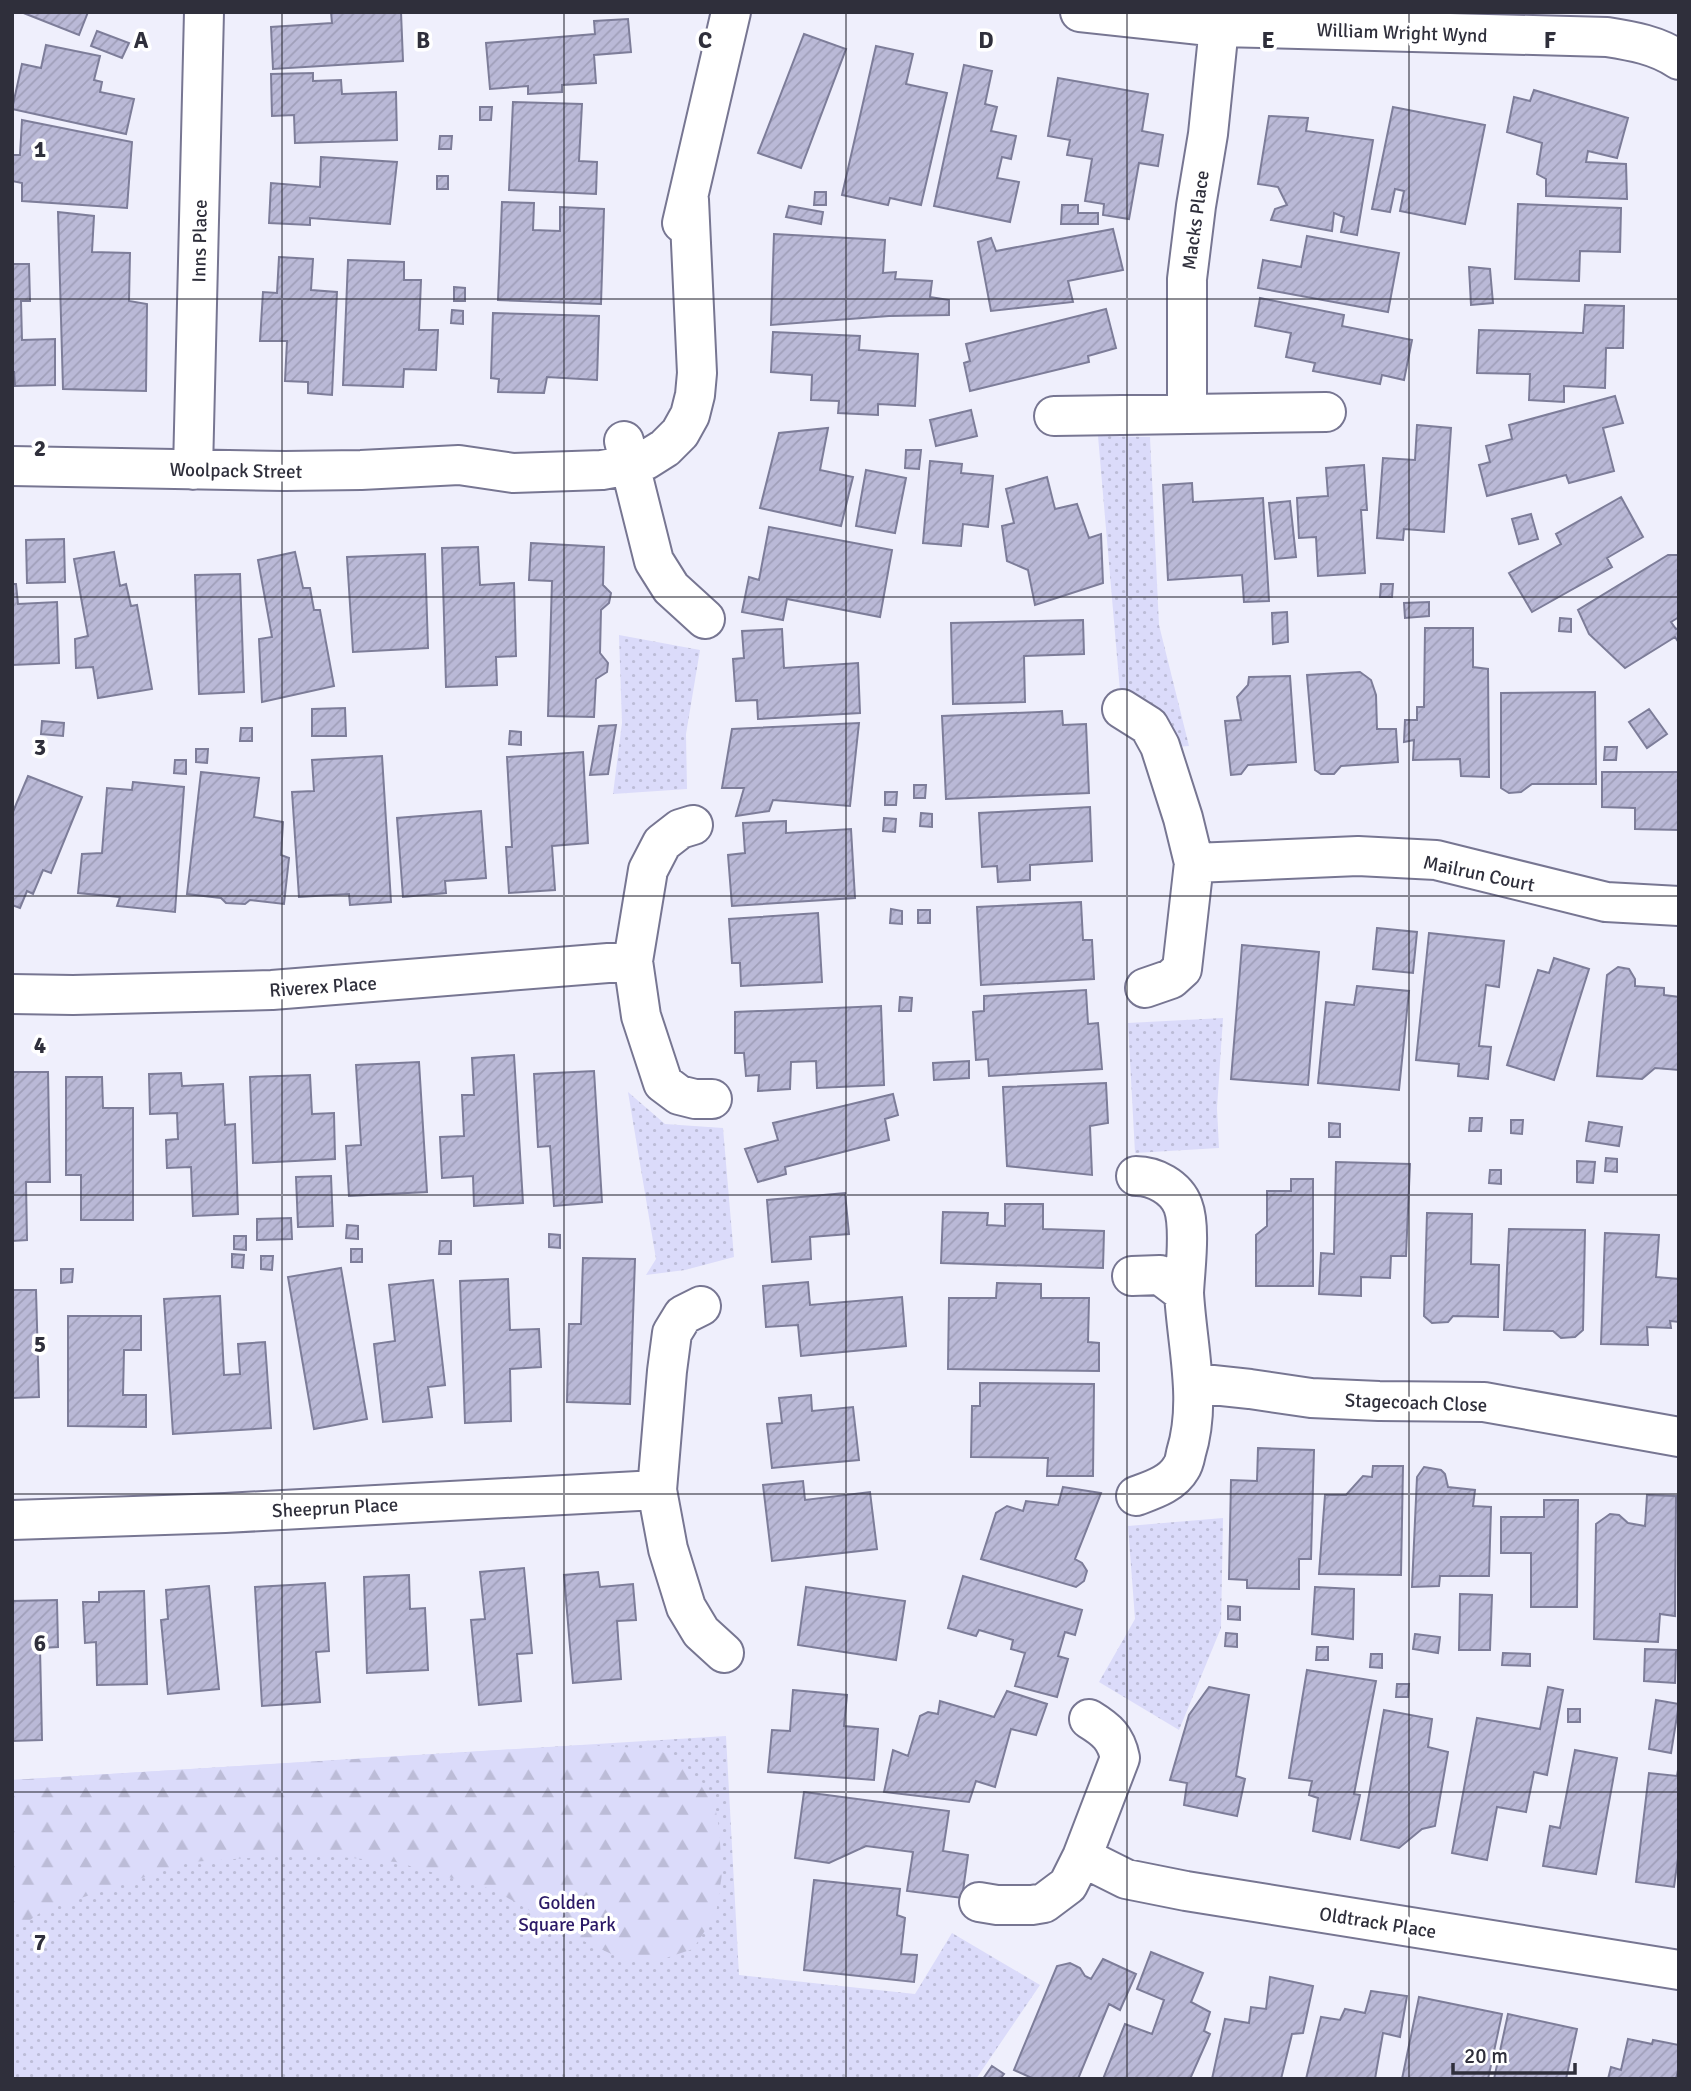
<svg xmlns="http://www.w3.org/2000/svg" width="1691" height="2091" viewBox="0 0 1691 2091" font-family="Signika,sans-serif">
<defs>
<pattern id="grass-dots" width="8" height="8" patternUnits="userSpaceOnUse" patternTransform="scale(1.75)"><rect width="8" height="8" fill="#dbdbfa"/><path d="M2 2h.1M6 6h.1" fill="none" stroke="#bcbcd7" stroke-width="1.8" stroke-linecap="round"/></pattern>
<pattern id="forest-firs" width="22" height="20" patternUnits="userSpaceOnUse" patternTransform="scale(1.75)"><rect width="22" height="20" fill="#dbdbfa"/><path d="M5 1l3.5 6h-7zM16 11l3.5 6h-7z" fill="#bcbcd7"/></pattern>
<pattern id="building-hatch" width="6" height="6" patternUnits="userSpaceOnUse" patternTransform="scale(1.75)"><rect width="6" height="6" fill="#bab9d7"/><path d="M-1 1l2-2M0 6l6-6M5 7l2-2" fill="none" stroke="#a09fb9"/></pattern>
</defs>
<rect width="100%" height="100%" fill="#efeffc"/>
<path fill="url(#grass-dots)" d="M1098,436L1150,437L1159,625L1189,746L1176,747L1156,706L1120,691Z
M619,635L700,650L686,734L687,789L613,794L622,723Z
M1223,1018L1217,1108L1219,1148L1135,1153L1128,1023Z
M628,1092L665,1124L723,1128L734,1257L685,1270L646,1275L656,1259Z
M1223,1518L1221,1628L1179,1730L1099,1682L1135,1619L1128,1526Z
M726,1736L739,1975L915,1994L952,1933L1040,1985L976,2079H12V1780Z"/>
<path fill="url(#forest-firs)" d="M585,1745L657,1749L678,1760L705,1785L714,1801L719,1828L722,1874L716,1914L693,1949L663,1959L620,1958L575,1937L494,1890L396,1862L307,1854L191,1862L44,1910L12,1933V1780Z"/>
<path fill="url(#building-hatch)" stroke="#7d7d99" stroke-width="2" d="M21,12H88L79,35Z
M331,12H401L403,61L273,69L271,27L332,23Z
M628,19L631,52L594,55L596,83L562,85V92L528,94V86L490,89L486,43L595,34L594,21Z
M97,31L129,43L122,58L91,46Z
M804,34L846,49L801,168L758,153Z
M46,45L100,56L94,80L102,82L100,92L134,99L126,134L12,109L22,64L41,68Z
M876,46L913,54L906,84L947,93L921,205L890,198L888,205L842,195Z
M964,65L992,71L985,104L997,107L991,131L1016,136L1011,159L1002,157L997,178L1019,182L1010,222L934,206Z
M313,73V81L341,80L342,94L396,92L397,140L295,143L294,115L272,116L271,74Z
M1058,78L1148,94L1142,131L1163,135L1158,166L1139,163L1129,219L1103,215L1104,204L1085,201L1092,159L1067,155L1070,140L1048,136Z
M1534,90L1628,118L1617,158L1588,151L1586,162L1626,164L1627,199L1546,196V179L1537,174L1542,143L1507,132L1514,97L1530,101Z
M513,102L582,104L579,161L597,162L596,194L509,190Z
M480,107H492L491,120H480Z
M1393,107L1485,125L1465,224L1400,211L1404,191L1395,189L1390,212L1372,209Z
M1269,116L1308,118L1306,131L1373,140L1357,235L1341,232L1344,217L1334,213L1332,231L1271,220L1275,209L1287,205L1278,187L1258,184Z
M22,120L132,142L127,208L22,201V183L12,181V155H20Z
M440,136H452L451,149H439Z
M321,157L397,162L390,224L310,218V225L269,223L271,183L320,187Z
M437,176H448V189H437Z
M815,192H826V205H814Z
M502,202L534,203L533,230L560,231V207L604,209L601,304L498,300Z
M1518,204L1621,208L1620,252L1580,251L1579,281L1515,279Z
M1062,205H1078V213H1098V224H1061Z
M789,206L823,212L821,224L786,217Z
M58,212L94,216L92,252L130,253L129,301L147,304L146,391L63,389Z
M1113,229L1123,270L1068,281L1073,302L991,311L978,242L991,238L996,251Z
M774,234L885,240L883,273L896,272L895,279L932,281L930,297L949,300V315L889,316L771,325Z
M1307,236L1399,253L1388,312L1258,288L1263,260L1301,267Z
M279,257L313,259L311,290L337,292L332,395L308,393V382L285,381L287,341H260L263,292L277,293Z
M348,260L404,262V280H421L419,330H438L436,370L404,369L403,387L343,385Z
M12,264H29L30,301H21L22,340L55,339V385L15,386L14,372H12Z
M1469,267L1490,269L1493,303L1471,305Z
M454,287L465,288V301H454Z
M1260,298L1344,315L1342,326L1412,340L1404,380L1382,375L1380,384L1313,371L1315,363L1286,357L1291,333L1255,326Z
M1585,305L1624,306L1623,348H1606L1605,388L1564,386V402L1529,400L1530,374L1477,373L1479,330L1583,333Z
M1106,309L1116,348L1088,356L1089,362L970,391L964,363L970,361L966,344Z
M452,310L463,311V324L451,323Z
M493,313L599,316L597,380L547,377L544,393L498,392L499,379L491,378Z
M773,332L860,336L859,350L918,354L915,406L878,404V415L838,413L839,401L811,400L812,375L771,372Z
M1615,396L1623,423L1603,428L1614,471L1569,483L1566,475L1487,496L1479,465L1490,462L1486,446L1512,439L1509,425Z
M971,410L977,436L936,446L930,420Z
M1417,425L1451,428L1444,532L1404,529L1403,540L1377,538L1383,458L1415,460Z
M828,428L820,470L853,477L841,526L760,508L779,433Z
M906,450H921L919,469L905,468Z
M930,461L962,464L961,473L993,476L988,527L963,524L961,546L923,543Z
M1364,465L1367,510H1361L1365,573L1318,576L1316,537L1299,538L1297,498L1328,496L1326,468Z
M866,470L906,478L895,533L856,526Z
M1047,477L1055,509L1077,504L1089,538L1101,534L1103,583L1035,605L1028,570L1007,561L1002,526L1014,523L1006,489Z
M1192,483L1193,502L1263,498L1269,601L1244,602L1242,575L1168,580L1163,485Z
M1621,497L1643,537L1607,558L1612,567L1532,612L1509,573L1561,544L1556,534Z
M1290,501L1296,557L1275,559L1269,503Z
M1531,514L1538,539L1519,544L1512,519Z
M769,527L892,550L880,617L787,599L783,620L742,612L749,577L759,580Z
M64,539L65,582L27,583L26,540Z
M531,543L604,547L603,585L611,593L609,603L601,610L600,653L608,663L607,672L596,679L594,717L548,716L552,581L529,580Z
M478,547L480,585L514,583L516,656L496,657L497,685L446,687L442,548Z
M114,552L120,586L126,584L131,606L137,605L152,689L98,698L93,667L76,668L75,639L88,636L74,559Z
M295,552L303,588H310L314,610H320L334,686L262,702L259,639L272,637L258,560Z
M425,554L428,648L353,652L347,557Z
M1668,555H1679V617L1671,622L1676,629L1679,628V643L1675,637L1625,668L1589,634L1578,610Z
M240,574L244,692L199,694L195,575Z
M12,584H16L18,604L57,602L59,663L12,665Z
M1381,584H1393L1392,597H1380Z
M1429,602V616L1405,618L1404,603Z
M1287,612L1288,642L1273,644L1272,613Z
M1560,618L1571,619V632L1559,631Z
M1083,620L1084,654L1024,656L1025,702L953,704L951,623Z
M1425,628H1473V667L1488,669L1489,777L1461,776L1460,759L1413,760L1414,740L1404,742L1405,720H1417V707H1424Z
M782,629L784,668L858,663L860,713L758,719L757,700L736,701L733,659L744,658L742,631Z
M1360,672L1371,680L1376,695L1377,729H1396L1398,762L1341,766L1334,774H1321L1315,770L1307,675Z
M1290,676L1296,762L1248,765L1241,774L1231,775L1225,721L1241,720L1237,697L1248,685L1249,677Z
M1595,692L1596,784H1532L1521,792L1509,793L1501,788V693Z
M345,708L346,736H312V709Z
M1649,709L1667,734L1647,748L1629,722Z
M1062,711L1063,725L1086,724L1089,793L946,799L942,716Z
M42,721L64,723L63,736L41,734Z
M859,723L850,806L773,800L769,811L736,816L744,788H722L732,729Z
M616,725L608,774L590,775L599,726Z
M241,728H252V741H240Z
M510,731L521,732V745L509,744Z
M1605,747H1617L1616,760H1604Z
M196,749H208L207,763L196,762Z
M583,752L588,843L552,846L555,890L509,893L506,847H512L507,757Z
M382,756L391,902L350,905L349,894L299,897L292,792L314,791L312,760Z
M175,760H186V774L174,773Z
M201,772L259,778L254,817L283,822L281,855L289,858L284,904L250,900L245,904L226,903L221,898L187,894Z
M1602,772H1679V830L1635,829V808L1602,807Z
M28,776L82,797L51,873L43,870L33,894L27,891L20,908L12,905V814Z
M133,782L184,787L175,912L117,906L120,897L78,893L82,854L102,853L107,788L132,790Z
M914,785H926L925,798H914Z
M885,792H897L896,805H885Z
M1090,807L1092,861L1030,865V880L998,882L997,866L982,867L979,813Z
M481,811L486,878L445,881L446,893L403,897L397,818Z
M921,813L932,814V827L920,826Z
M884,818L896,819L895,832L883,831Z
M786,821V833L851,829L855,898L732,906L728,855L745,853L743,823Z
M1081,902L1083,940H1092L1094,979L981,985L977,907Z
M891,909L902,911V924L890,923Z
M918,910H930V923H918Z
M818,913L822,982L741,986L740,963H732L729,919Z
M1377,928L1417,932L1413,973L1373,969Z
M1429,933L1504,941L1499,987L1486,985L1479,1046L1491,1047L1488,1079L1458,1076L1459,1064L1416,1060Z
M1242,945L1319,952L1308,1085L1231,1079Z
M1554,958L1589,969L1554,1080L1507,1065L1538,970L1549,973Z
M1618,967L1629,969L1635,979V986L1664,988V995L1679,997V1070L1655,1068L1642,1079L1597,1076L1607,975Z
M1357,986L1409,991L1399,1090L1318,1083L1326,1002L1354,1005Z
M1086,990L1088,1024L1098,1023L1102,1069L989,1076L988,1059L976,1060L973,1012L984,1011V996Z
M900,997L912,998L911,1011H899Z
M881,1006L884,1085L817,1088L816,1061L791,1062L790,1089L758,1091L759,1075L746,1076L744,1053H735V1012Z
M514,1055L523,1203L474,1206L473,1176L442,1178L440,1137L464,1136L462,1095H474L472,1058Z
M969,1061V1078L934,1080L933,1063Z
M419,1062L427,1192L349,1196L346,1146L361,1145L356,1065Z
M594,1071L602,1202L554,1206L550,1146L538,1147L534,1074Z
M12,1072H48L50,1182H26L27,1240L12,1241Z
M181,1073L182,1086L223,1084L225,1125L235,1124L238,1214L193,1216L191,1167L167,1168L166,1140L178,1139L177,1113L150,1114L149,1074Z
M310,1075L312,1114L334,1113L335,1159L253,1163L250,1077Z
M66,1077H102L103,1108H133V1220H81V1175H66Z
M1106,1083L1108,1123L1090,1126L1092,1175L1007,1166L1003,1087Z
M893,1094L898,1115L885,1119L889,1140L785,1167L786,1174L758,1182L745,1149L778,1140L773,1123Z
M1470,1118H1482L1481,1131H1469Z
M1511,1120H1523L1522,1134L1511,1133Z
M1589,1122L1622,1127L1619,1146L1586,1141Z
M1329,1123L1340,1124V1137H1329Z
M1606,1158L1617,1159V1172L1605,1171Z
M1577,1161L1595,1162L1593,1183L1577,1182Z
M1336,1162L1410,1164L1406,1256H1391L1390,1278L1361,1277V1296L1319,1294L1321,1253L1334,1254Z
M1490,1170H1501V1184L1489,1183Z
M331,1176L333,1226L298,1227L296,1177Z
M1291,1179H1313V1286H1256V1235L1267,1226V1191H1291Z
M845,1193L849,1234L810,1237L811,1259L772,1262L767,1200Z
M1005,1204H1043V1229L1104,1231L1103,1268L941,1263L943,1212L988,1213L987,1225L1005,1226Z
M1427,1213L1472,1214L1471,1264L1499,1265L1498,1317L1453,1316L1448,1322L1432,1323L1424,1316Z
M291,1218L292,1239L257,1240V1219Z
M347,1225L358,1226V1239L346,1238Z
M1509,1229L1585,1230L1583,1330L1575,1337L1561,1338L1553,1331L1504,1330Z
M1605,1233L1659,1235L1656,1277L1679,1279V1322L1670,1321L1671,1328L1647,1327L1648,1345L1601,1344Z
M549,1234L560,1235V1248L549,1247Z
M234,1236H246V1250L234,1249Z
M440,1241H451V1254H439Z
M351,1249H362V1262H351Z
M232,1254L244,1255L243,1268L232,1267Z
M261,1256H273L272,1270L261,1269Z
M583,1258L635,1259L630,1404L567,1402L569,1324H581Z
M341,1268L367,1419L314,1429L288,1277Z
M61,1269H73L72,1282L61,1283Z
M508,1279L510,1330L539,1329L541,1367L510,1369L511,1421L465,1423L460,1281Z
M433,1280L445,1385L428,1387L432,1417L383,1422L374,1344L395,1341L389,1285Z
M808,1282L810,1305L902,1297L906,1346L801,1356L798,1325L766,1327L763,1286Z
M997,1283L1041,1284V1298H1089L1088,1342L1099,1343V1371L948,1369L949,1298H996Z
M12,1290H36L39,1397L12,1398Z
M220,1296L224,1375L240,1374L238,1344L265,1342L271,1428L173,1434L164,1299Z
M68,1316H141V1350H124L123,1395H146V1427L68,1426Z
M980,1383L1094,1384L1093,1476H1047L1048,1458L971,1457L972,1406H980Z
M811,1395L812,1411L853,1407L859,1460L772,1468L767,1424L782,1423L779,1398Z
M1258,1448L1314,1450L1311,1559H1299V1589L1247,1588V1580L1229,1579L1231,1480L1257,1481Z
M1373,1466H1403L1401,1575L1319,1574L1325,1495H1346L1363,1476L1372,1477Z
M1424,1467L1441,1470L1445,1474L1448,1487L1475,1490L1473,1506L1491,1507L1489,1576H1440L1439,1586L1412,1587L1417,1477Z
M803,1481L805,1500L870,1492L877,1549L772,1561L763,1485Z
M1063,1487L1101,1493L1075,1559L1082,1563L1087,1571L1084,1581L1076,1587L981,1559L996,1513L1007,1506L1023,1511L1026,1501L1058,1505Z
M1647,1495L1676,1496L1675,1616L1660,1614L1658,1642L1594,1639L1596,1524L1610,1514L1619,1515L1628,1523L1645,1526Z
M1544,1500H1578L1577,1607H1531V1553H1501V1517H1544Z
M524,1568L532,1653L517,1654L521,1701L479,1705L471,1620L485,1619L480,1572Z
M598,1572L600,1587L633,1584L636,1620L617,1621L621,1679L573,1683L564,1575Z
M409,1575L410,1609L425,1608L428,1670L367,1673L364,1577Z
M963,1576L1082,1610L1075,1635L1065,1632L1058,1656L1068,1659L1057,1697L1015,1686L1025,1653L1011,1649L1013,1640L979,1630L976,1636L948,1628Z
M325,1583L329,1651L316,1652L320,1702L262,1706L255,1587Z
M209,1586L219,1689L168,1694L161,1620L168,1619L166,1590Z
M806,1587L905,1601L896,1660L798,1645Z
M1315,1587L1354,1589L1353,1639L1312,1634Z
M144,1591L147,1684L97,1685L96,1642L85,1643L83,1602H99V1592Z
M1460,1594L1492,1595L1490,1650H1459Z
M57,1600L58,1647L40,1648L42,1740L12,1741V1601Z
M1228,1606L1240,1607V1620L1228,1619Z
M1226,1633L1237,1634V1647L1225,1646Z
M1415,1634L1440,1637L1438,1653L1413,1649Z
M1317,1647H1328V1660H1316Z
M1645,1649L1676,1650L1675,1683L1644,1681Z
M1503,1653L1530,1654V1666L1502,1665Z
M1371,1654H1382V1668L1370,1667Z
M1307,1670L1376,1681L1354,1794L1360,1795L1350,1839L1313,1831L1318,1798L1309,1795L1312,1781L1289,1778Z
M1397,1684H1409L1408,1697H1396Z
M1209,1687L1249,1695L1236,1776L1245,1779L1237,1816L1184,1805L1187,1783L1170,1780L1189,1715Z
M1548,1687L1563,1690L1547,1775L1534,1772L1526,1812L1497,1807L1487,1860L1452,1853L1477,1718L1540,1729Z
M793,1690L847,1695L844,1726L878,1729L874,1780L768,1772L772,1730L790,1731Z
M1007,1691L1047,1704L1036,1735L1011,1729L995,1787L976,1781L969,1802L884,1792L893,1750L908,1756L920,1716L928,1712L938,1714L940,1701L994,1717Z
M1656,1700L1679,1704L1671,1753L1649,1749Z
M1568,1709H1580V1722H1568Z
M1384,1710L1432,1719L1428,1747L1448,1752L1435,1826L1422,1829L1399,1848L1361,1840Z
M1575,1750L1617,1758L1596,1874L1543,1866L1550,1826L1560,1828Z
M1679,1764V1851L1674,1887L1636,1882L1649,1773L1677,1776Z
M804,1792L949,1811L943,1851L968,1855L962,1898L907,1891L913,1852L866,1846L829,1863L795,1858Z
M814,1880L900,1889L897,1915L905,1918L901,1954L917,1955L914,1982L804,1970Z
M1151,1952L1203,1973L1191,2002L1210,2012L1204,2031L1210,2034L1190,2079H1103L1125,2024L1152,2034L1164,2000L1137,1989Z
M1103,1959L1136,1974L1120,2010L1109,2004L1078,2079H1034L1014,2070L1057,1966L1070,1963L1080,1968L1085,1976L1091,1979Z
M1270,1977L1313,1986L1303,2033L1292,2034L1281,2079H1212L1225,2019L1249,2023L1251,2007L1266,2009Z
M1371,1991L1407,1996L1400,2037L1383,2033L1375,2079H1306L1321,2017L1340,2020L1345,2009L1365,2013Z
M1419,1997L1502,2014L1488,2079H1402Z
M1508,2014L1577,2029L1566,2079H1494Z
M1628,2039L1652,2044L1653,2040L1679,2045V2066L1676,2079H1608L1611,2067L1621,2070Z
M992,2066L1004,2074L1000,2079H983Z"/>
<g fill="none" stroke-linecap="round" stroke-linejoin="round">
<defs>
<path id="minor" d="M1080,12L1219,27L1607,37C1632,41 1657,45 1679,60
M682,223L731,12
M1187,414V279L1196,206L1208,134L1219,27
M1054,416L1326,412
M624,441L654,561L671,588L705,619
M12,466L285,471L361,470L459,465L513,473L602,470L629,465L646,460L665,448L680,433L690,415L695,395L697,373L689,200
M193,470L204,12
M1122,709L1149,726L1160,746L1183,818L1194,863L1182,969L1171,979L1145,988
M693,825L680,829L662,843L648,870L633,961L641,1016L663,1083L679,1095L695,1099H712
M1194,863L1358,856L1436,860L1606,902L1679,906
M12,994L73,995L272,990L633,961
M1136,1176C1154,1176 1176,1187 1183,1206C1191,1227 1185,1270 1184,1293
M1132,1276L1160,1275L1184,1293C1187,1346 1202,1401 1186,1453C1185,1458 1184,1464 1181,1468C1172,1484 1152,1490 1136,1496
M701,1306L683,1315L672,1333L667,1371L657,1490L668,1549L686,1607L701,1632L724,1653
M1194,1383L1250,1389L1311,1398L1379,1401L1484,1402L1679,1437
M12,1520L225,1513L657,1490
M1082,1857L1126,1879L1186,1891L1679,1970
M979,1902L997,1905H1032L1044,1903L1068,1885L1082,1857L1120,1758C1116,1738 1107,1730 1089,1719"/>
</defs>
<use href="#minor" stroke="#777692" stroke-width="42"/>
<use href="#minor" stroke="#fff" stroke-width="38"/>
</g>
<path fill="none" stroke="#2f2f3b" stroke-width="2" stroke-opacity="0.55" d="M282,12V2079M564,12V2079M846,12V2079M1127,12V2079M1409,12V2079M12,299H1679M12,597H1679M12,896H1679M12,1195H1679M12,1494H1679M12,1792H1679"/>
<g text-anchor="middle" stroke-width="7" stroke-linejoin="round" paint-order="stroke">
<g font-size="19" fill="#2f2f3b" stroke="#fff">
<text transform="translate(1402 32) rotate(2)" y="7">William Wright Wynd</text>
<text transform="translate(1195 220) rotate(-82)" y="7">Macks Place</text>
<text transform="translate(199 241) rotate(-89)" y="7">Inns Place</text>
<text transform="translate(236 470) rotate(1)" y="7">Woolpack Street</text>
<text transform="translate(1479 873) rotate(12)" y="7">Mailrun Court</text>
<text transform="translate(323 986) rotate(-4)" y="7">Riverex Place</text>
<text transform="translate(1416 1402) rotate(2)" y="7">Stagecoach Close</text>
<text transform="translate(335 1507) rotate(-3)" y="7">Sheeprun Place</text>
<text transform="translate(1378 1922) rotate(9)" y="7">Oldtrack Place</text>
</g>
<g font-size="19" fill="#2b1966" stroke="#fff">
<text x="567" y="1909">Golden<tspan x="567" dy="22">Square Park</tspan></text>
</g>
</g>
<g font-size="23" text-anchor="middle" font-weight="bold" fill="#2f2f3b" stroke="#fff" stroke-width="7" stroke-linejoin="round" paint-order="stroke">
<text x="141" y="48">A</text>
<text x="423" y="48">B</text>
<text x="705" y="48">C</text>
<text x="986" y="48">D</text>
<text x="1268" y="48">E</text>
<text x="1550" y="48">F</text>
<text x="40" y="157">1</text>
<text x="40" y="456">2</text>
<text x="40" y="755">3</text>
<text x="40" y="1053">4</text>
<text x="40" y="1352">5</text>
<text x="40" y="1651">6</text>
<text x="40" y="1950">7</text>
</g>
<rect width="1691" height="2091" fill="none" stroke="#2f2f3b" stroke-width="28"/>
<path d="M1453 2063v10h122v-10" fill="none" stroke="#2f2f3b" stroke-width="3.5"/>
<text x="1464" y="2063" font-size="21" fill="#2f2f3b" stroke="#ffffff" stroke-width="5" paint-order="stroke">20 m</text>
</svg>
